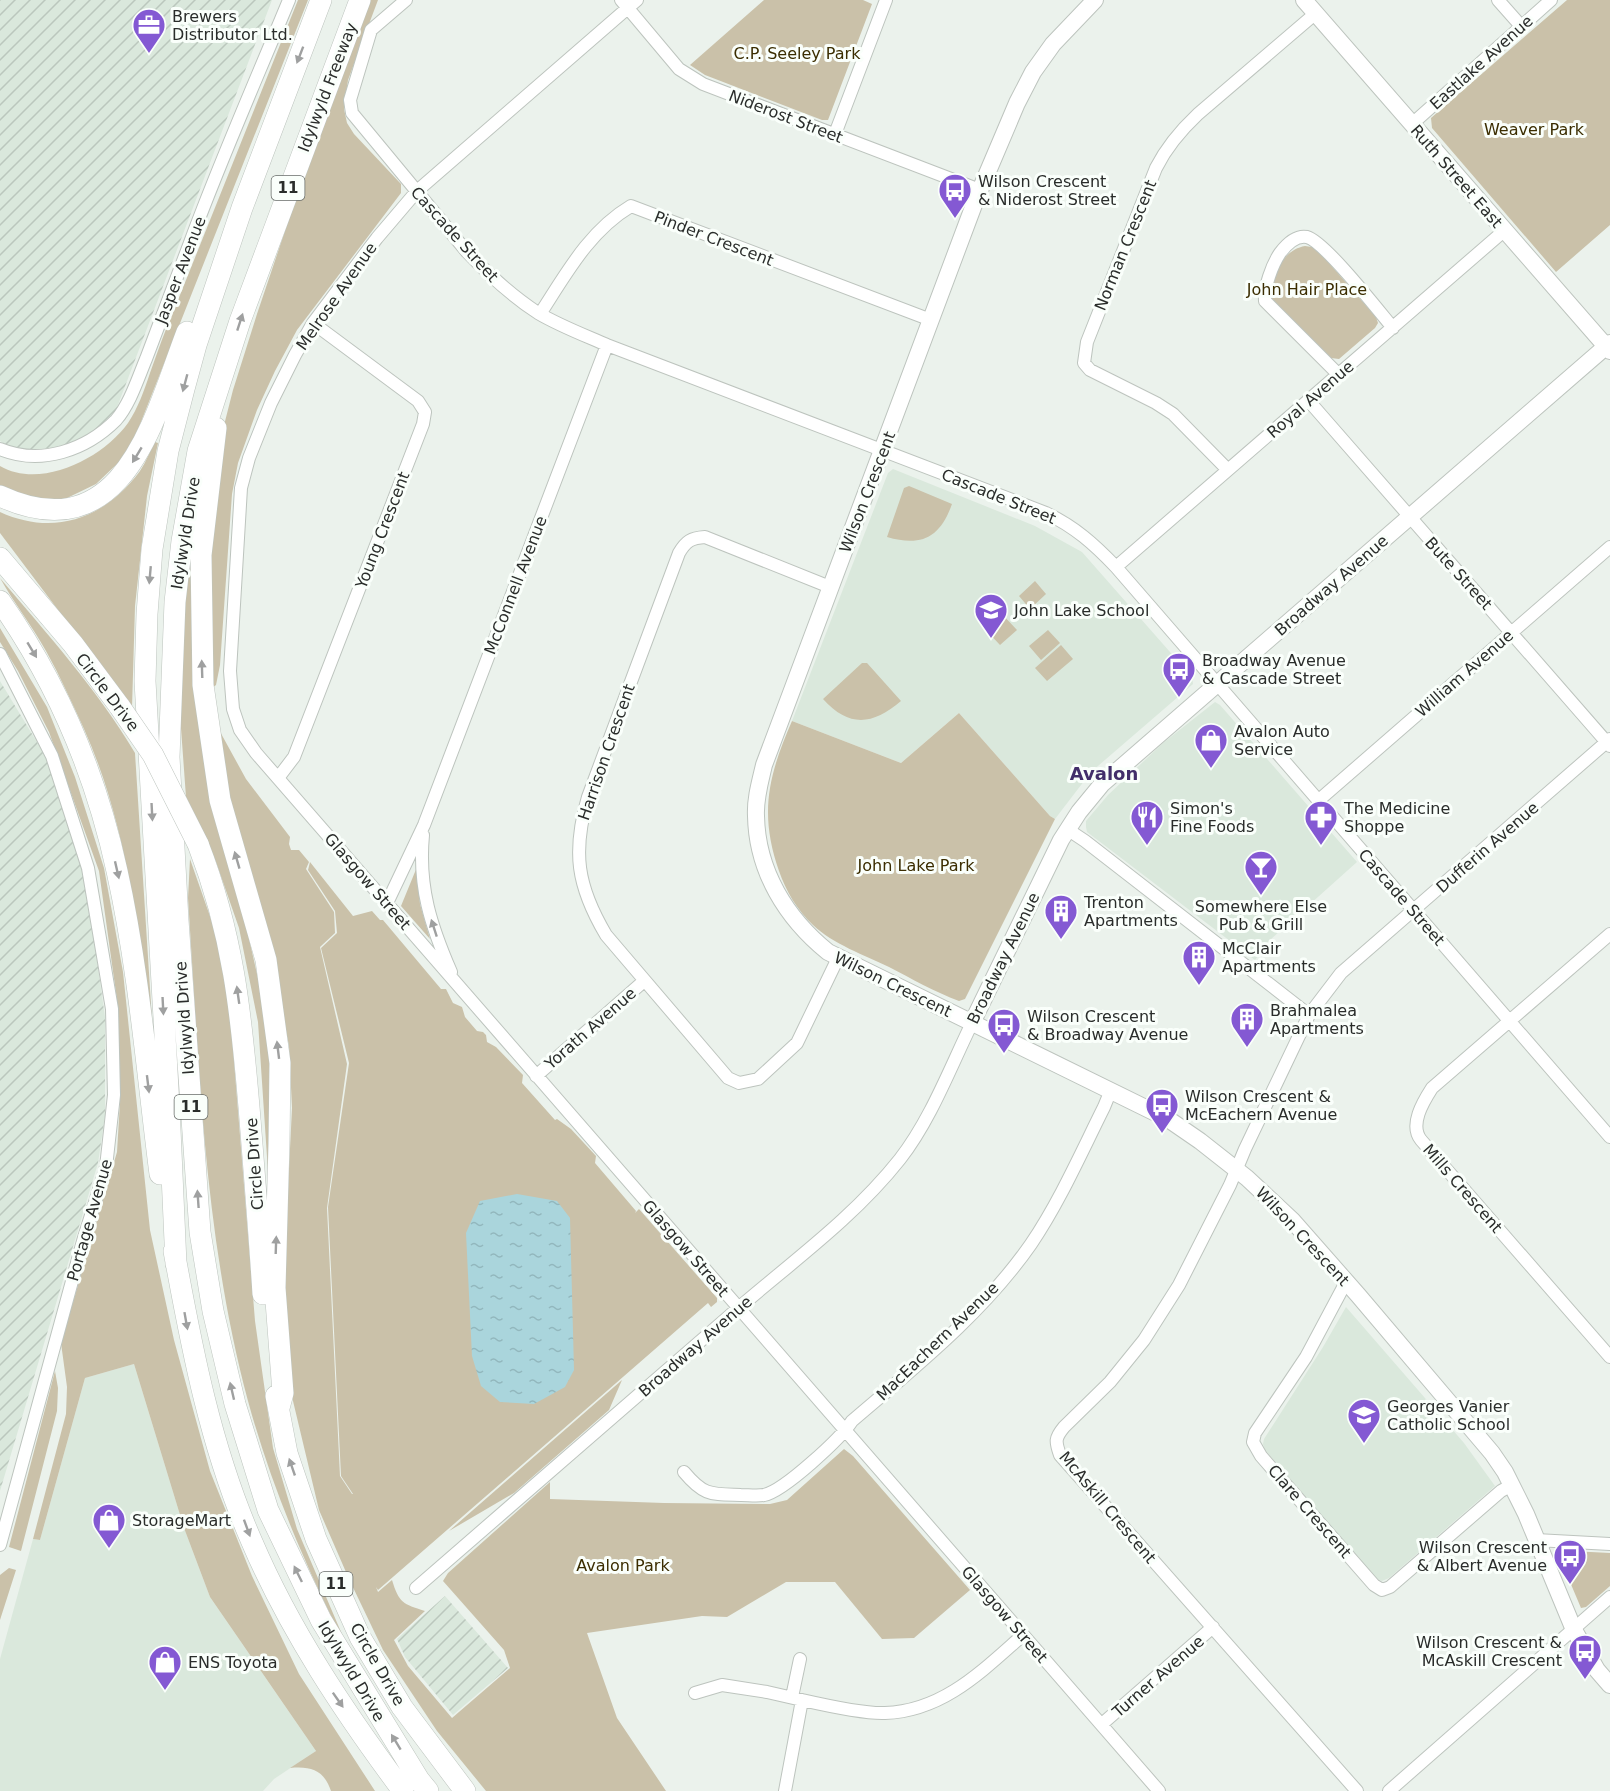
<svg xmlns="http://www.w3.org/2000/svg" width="1610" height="1791" viewBox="0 0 1610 1791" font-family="'DejaVu Sans',sans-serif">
<defs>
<pattern id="industrial-furrows" width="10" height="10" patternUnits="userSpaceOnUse" patternTransform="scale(1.5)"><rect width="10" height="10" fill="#dae8dc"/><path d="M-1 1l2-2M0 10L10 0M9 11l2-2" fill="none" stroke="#bbc7bd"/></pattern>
<pattern id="water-ripples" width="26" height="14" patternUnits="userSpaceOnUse" patternTransform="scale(1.5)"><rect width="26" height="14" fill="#aad5dc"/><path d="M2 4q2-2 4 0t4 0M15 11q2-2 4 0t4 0" fill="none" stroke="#92b7bd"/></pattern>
</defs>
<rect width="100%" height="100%" fill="#ebf2ec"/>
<path fill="#dae8dc" d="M893,469L1035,526L1082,552L1192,677L1193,684L1091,772L1055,819L1050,816L959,713L901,763L792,721L888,473Z
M1215,702L1220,705L1357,862L1270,940L1255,960L1087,832L1086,827V821L1108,795L1163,743Z
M1346,1307L1464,1443L1495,1486L1389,1578L1382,1581L1375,1578L1265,1450L1263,1444L1264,1439L1323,1347Z
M134,1364L184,1528L210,1597L316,1751L274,1779L263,1791H0V1659L33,1539L40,1540L85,1378Z"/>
<path fill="url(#industrial-furrows)" d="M0,0H272L116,410L96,430L77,442L53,448L31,450L8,446L0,441Z
M0,681L46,757L85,875L105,1017V1116L98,1163L0,1491Z
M445,1596L508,1668L453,1715L405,1657L397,1639Z"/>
<path fill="#cac1a9" d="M298,0H308L135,437L119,462L96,484L65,499L35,502L0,487V466C41,490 103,458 128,423C138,408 144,391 150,373C158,350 166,328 176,305C217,203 257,102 298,0Z
M367,0H378L348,80L344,109L347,123L354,134L401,184V193L297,330L275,371L257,410L238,463L232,494L220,665L216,685L211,689L209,578L221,437L233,390L257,314L313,148Z
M764,0H863L872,4L828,120H822L705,75L690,65Z
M1567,0H1610V225L1556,272L1432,128L1431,118Z
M1305,246L1312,247L1322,255L1376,317L1378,323L1375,328L1339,359L1331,358L1271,300C1269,278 1282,250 1305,246Z
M155,442L158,443L147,496L135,606L132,708L0,533V512C55,537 105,518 140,471C146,462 150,451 155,442Z
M909,486L952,504C940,538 921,547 887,537L904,488Z
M192,547L242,908L267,1018L272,1052L271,1217L258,1022L239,928L216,862L186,797L179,701L182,623Z
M0,578C47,634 98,690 135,753L152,1020C136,920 126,823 84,729C72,703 60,676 46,651C32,626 14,603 0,578Z
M1035,581L1046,594L1030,609L1019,596Z
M1001,613L1017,630L1000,645L984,628Z
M0,628L47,707L75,777L104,868L123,972L150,1230L174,1340L210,1471L252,1576L299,1674L375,1791H331C324,1770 311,1766 290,1768L316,1751L210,1597L184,1528L134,1364L85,1378L40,1540L33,1539L66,1414L67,1387L61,1343L117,1152L120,1102L117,1000L99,871L49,732L18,671L0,642Z
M1048,630L1060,643L1041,660L1029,646Z
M1061,645L1073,659L1047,681L1035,668Z
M862,663H867L901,701C873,725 849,728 823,699Z
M959,713L1050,816L1055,819L965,999L959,1001C935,992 912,979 889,967C864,955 833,944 813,925C797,910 786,891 779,871C759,814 768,776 792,721L901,763Z
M218,728L246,779L290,837L289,844L291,850H299L309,862L306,869L334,912L335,933L320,947L347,1064L327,1208L340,1476L352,1494H353L341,1476L328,1207L349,1063L321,948L337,933L335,911L308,870L310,862L353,916L372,911L380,920H383L441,989H446L453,1003L462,1007L465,1017L477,1031L483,1032L486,1035L487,1042L496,1047L523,1075L522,1083L555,1120L557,1119L571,1129L596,1156L595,1163L636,1211L635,1213L639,1209L717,1298V1302L711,1307L708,1303L378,1590L376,1587L378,1592L392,1580C399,1603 403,1604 425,1611L394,1640L408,1666L452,1718L510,1668L504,1650L443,1581L448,1573L550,1482V1499L664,1503L770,1504L787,1500L844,1449L853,1456L970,1590L914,1638L882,1639L835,1582H786L727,1617L702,1616L587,1633L617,1718L666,1791H486L437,1731L383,1650L349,1579L319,1510L293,1401L285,1352V1250L292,1108L289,1046L279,996L230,804Z
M190,859L212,922L228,987L255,1321L273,1448L297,1529L350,1653C308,1573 272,1489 248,1401C204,1237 199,1066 188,898Z
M417,867L420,904L430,939L401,906Z
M55,1371L58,1388L57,1411L21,1551L9,1547Z
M622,1380L609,1410L514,1493L449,1531Z
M1571,1551L1610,1553V1586L1586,1607L1581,1608L1559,1556Z
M9,1568L16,1570L0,1620V1575Z"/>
<path fill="url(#water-ripples)" d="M517,1194L557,1201L570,1218L574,1370L565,1387L534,1404L500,1402L481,1386L472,1356L466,1233L480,1201Z"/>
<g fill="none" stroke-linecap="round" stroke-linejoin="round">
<defs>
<path id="street" d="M406,0L371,30L350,100L352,113L467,252C489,275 512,296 538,313C560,326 584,335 607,345L1046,513C1075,527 1094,544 1116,567L1610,1137
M621,0L679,69L703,84L980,190
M637,0L417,191L377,238L313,323L295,355L271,403L249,458L241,488L230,671L233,709L240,730L256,753L1159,1791
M1498,0L1521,26
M1412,124L1551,0
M835,134L886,0
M540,314C566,274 589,231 631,206L931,320
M1338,374L1265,301C1264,287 1272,265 1280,253C1286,245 1296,235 1307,237C1325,242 1378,310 1393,328
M1308,400L1610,746
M0,449C41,466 86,450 116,420C130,404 138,378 146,359C161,319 176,280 191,240C221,159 256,80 289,0
M1228,470L1173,414L1156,403L1090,370L1084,363L1087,342L1156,168C1167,146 1181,130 1198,114L1316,13
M1116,567L1505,230
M830,587L705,537C691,538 686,541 679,553L588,797C572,852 577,886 606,935L728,1078L739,1083L758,1079L797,1043L838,958
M0,654L52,756L88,868L112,1009L114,1095L106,1167L83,1241L0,1545
M278,778L294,757L423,424L425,412L418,401L313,323
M1319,800L1610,547
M1067,829L1085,841L1309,1015
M423,835C418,887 431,926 451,972
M387,903L424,825L607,345
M1610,934L1432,1088C1423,1102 1409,1125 1421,1140L1610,1357
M536,1076L644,981
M1346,1282L1306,1357L1255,1433L1253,1442L1261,1456L1374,1585L1382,1590L1390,1587L1501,1491L1512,1485
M684,1472C704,1496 711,1494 741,1495C748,1495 757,1496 764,1495C784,1491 841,1438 852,1421C915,1367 983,1313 1031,1244C1060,1201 1081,1153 1104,1107L1111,1090
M1536,1540L1610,1544
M416,1588C520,1498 623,1408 727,1318C786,1266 851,1221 900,1159C931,1119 950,1068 972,1023
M695,1693L722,1685L767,1692L802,1700
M792,1697L800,1659
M1102,1724L1213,1627
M785,1791L802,1700C824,1705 864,1714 885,1713C943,1711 982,1671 1023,1635
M1357,1791L1060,1455C1055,1441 1055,1438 1064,1427L1110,1382L1144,1340L1179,1285L1230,1185L1245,1149L1309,1015L1341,973L1610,739
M1389,1791L1610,1597"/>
<path id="secondary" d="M1095,0L1053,44L1033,72L1017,103L975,202L764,765C760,782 755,799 756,816C757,871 786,918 828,952L1168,1119L1200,1141L1247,1178L1292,1220L1358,1295L1492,1453L1505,1472L1526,1514L1574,1630L1597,1670L1610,1685
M1304,0L1610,351
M972,1023L1061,840L1079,812L1102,784L1610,343"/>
<path id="highway" d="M360,0L240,321L198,451L182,541L175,602L169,757L178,920L200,1232L213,1311L235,1404L268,1510L321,1620L419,1780L428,1791
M216,428L201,555L203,685L220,800L266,960L280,1063L279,1144L275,1288L283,1393L279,1408
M0,496C124,553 154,418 187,332
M0,558L73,644L120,707
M0,601C57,682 96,775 117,871C139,970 147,1073 160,1174
M198,844C233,934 241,1012 249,1107C254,1169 259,1231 263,1294
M174,1251C192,1350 211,1449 252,1542C290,1631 345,1713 403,1791
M176,1264L169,1107L145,681L147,614L152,549L168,451L184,389L196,345L242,208L321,0
M276,1396L287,1453L316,1539L360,1637L402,1707L465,1791"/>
</defs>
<use href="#street" stroke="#bdc4be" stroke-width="14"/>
<use href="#secondary" stroke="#bdc4be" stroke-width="18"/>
<use href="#highway" stroke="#bdc4be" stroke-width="22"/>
<use href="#street" stroke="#fff" stroke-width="12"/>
<use href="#secondary" stroke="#fff" stroke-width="16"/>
<use href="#highway" stroke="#fff" stroke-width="21"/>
<defs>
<path id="highway-bridge" d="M120,707L153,755L198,844"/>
</defs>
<use href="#highway-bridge" stroke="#bdc4be" stroke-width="22" stroke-linecap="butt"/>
<use href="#highway-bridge" stroke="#fff" stroke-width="21"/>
</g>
<defs><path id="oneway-solid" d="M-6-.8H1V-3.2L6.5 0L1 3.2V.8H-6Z" transform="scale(1.5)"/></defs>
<g fill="#9fa0a0">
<use href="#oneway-solid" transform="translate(300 55) rotate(111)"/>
<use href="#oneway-solid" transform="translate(240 322) rotate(-72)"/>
<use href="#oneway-solid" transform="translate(185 383) rotate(105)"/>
<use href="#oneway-solid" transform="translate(137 455) rotate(121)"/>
<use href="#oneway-solid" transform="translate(150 575) rotate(95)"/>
<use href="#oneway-solid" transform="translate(32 650) rotate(59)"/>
<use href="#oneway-solid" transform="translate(202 669) rotate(-92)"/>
<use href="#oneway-solid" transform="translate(152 812) rotate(87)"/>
<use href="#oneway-solid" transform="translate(237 860) rotate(-106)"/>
<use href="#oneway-solid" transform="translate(117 870) rotate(77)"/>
<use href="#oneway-solid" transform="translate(434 928) rotate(-108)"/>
<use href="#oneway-solid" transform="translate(238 995) rotate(-98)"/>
<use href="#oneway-solid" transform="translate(163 1006) rotate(87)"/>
<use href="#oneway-solid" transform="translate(278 1050) rotate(-97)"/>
<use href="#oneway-solid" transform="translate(148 1084) rotate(83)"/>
<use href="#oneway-solid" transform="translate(198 1199) rotate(-94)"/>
<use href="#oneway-solid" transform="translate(276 1245) rotate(-88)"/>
<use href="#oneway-solid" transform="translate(186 1321) rotate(80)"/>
<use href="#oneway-solid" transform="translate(232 1391) rotate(-103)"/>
<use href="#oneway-solid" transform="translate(292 1467) rotate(-109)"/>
<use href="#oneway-solid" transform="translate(247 1528) rotate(70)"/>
<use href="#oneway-solid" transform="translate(298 1574) rotate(-116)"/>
<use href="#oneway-solid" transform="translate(338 1700) rotate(55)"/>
<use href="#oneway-solid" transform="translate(396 1742) rotate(-121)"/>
</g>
<defs>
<symbol id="office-pin" viewBox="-11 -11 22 30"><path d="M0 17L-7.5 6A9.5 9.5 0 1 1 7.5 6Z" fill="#8459d3" stroke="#fafffb"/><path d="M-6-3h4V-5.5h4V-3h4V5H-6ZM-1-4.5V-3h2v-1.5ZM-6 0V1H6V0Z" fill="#fff"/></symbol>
<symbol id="bus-pin" viewBox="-11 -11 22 30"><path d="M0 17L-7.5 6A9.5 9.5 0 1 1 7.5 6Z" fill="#8459d3" stroke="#fafffb"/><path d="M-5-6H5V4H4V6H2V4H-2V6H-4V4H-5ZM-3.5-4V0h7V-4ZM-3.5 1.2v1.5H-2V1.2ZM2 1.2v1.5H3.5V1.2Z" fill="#fff"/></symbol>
<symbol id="school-pin" viewBox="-11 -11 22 30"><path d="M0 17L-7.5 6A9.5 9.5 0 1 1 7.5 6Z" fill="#8459d3" stroke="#fafffb"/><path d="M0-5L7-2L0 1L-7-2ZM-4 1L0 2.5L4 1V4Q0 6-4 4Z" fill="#fff"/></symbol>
<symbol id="shop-pin" viewBox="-11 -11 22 30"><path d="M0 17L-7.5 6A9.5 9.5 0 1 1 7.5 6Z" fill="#8459d3" stroke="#fafffb"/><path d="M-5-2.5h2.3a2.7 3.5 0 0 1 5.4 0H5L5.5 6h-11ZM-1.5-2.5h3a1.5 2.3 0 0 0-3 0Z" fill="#fff"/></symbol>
<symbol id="restaurant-pin" viewBox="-11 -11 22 30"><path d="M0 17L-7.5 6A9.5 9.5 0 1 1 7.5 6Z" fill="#8459d3" stroke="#fafffb"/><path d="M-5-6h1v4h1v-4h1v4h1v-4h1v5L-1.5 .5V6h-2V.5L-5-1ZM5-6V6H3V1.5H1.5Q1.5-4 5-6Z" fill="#fff"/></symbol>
<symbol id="pharmacy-pin" viewBox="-11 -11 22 30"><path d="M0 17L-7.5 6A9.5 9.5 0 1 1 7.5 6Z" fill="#8459d3" stroke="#fafffb"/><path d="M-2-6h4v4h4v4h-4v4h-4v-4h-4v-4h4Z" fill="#fff"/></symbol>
<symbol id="bar-pin" viewBox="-11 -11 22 30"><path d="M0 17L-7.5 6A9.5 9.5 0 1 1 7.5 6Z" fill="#8459d3" stroke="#fafffb"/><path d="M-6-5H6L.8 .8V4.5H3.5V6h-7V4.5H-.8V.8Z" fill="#fff"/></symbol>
<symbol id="building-pin" viewBox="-11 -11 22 30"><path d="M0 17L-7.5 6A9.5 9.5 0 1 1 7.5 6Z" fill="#8459d3" stroke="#fafffb"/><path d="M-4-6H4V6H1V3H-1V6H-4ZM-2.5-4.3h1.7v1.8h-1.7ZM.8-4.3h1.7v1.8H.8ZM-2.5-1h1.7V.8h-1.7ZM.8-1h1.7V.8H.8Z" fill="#fff"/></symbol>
</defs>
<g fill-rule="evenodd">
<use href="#office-pin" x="130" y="6" width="38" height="52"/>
<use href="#bus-pin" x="936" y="171" width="38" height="52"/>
<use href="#school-pin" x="972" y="591" width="38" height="52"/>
<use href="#bus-pin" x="1160" y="650" width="38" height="52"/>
<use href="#shop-pin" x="1192" y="721" width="38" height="52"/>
<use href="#restaurant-pin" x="1128" y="798" width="38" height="52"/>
<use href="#pharmacy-pin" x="1302" y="798" width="38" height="52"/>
<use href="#bar-pin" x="1242" y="848" width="38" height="52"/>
<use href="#building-pin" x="1042" y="892" width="38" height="52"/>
<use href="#building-pin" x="1180" y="938" width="38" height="52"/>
<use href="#building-pin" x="1228" y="1000" width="38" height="52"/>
<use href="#bus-pin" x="985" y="1006" width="38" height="52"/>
<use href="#bus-pin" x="1143" y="1086" width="38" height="52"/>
<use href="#school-pin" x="1345" y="1396" width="38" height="52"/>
<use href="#shop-pin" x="90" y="1501" width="38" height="52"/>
<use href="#bus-pin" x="1551" y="1537" width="38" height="52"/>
<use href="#bus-pin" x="1566" y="1632" width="38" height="52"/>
<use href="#shop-pin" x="146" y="1643" width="38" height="52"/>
</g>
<g text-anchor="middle" stroke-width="6" stroke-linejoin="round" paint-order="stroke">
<g fill="#fafffb" stroke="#686c69" stroke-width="1.5">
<rect x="271.5" y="176" width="33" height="24" rx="4.5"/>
<rect x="174.5" y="1095" width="33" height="24" rx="4.5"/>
<rect x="319.5" y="1572" width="33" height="24" rx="4.5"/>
</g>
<g font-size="15" font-weight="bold" fill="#2a2d2b">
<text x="288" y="193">11</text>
<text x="191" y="1112">11</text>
<text x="336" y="1589">11</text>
</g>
<g font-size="16" fill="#2a2d2b" stroke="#fafffb" text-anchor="start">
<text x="172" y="22">Brewers<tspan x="172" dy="18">Distributor Ltd.</tspan></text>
<text x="978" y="187">Wilson Crescent<tspan x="978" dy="18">&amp; Niderost Street</tspan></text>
<text x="1014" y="616">John Lake School</text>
<text x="1202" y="666">Broadway Avenue<tspan x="1202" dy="18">&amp; Cascade Street</tspan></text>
<text x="1234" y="737">Avalon Auto<tspan x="1234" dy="18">Service</tspan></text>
<text x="1170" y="814">Simon's<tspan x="1170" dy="18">Fine Foods</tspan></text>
<text x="1344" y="814">The Medicine<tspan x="1344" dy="18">Shoppe</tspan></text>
<text x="1084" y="908">Trenton<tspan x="1084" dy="18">Apartments</tspan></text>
<text x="1261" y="912" text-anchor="middle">Somewhere Else<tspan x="1261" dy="18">Pub &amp; Grill</tspan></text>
<text x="1222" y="954">McClair<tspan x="1222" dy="18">Apartments</tspan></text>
<text x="1270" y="1016">Brahmalea<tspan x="1270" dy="18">Apartments</tspan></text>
<text x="1027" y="1022">Wilson Crescent<tspan x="1027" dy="18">&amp; Broadway Avenue</tspan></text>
<text x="1185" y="1102">Wilson Crescent &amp;<tspan x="1185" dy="18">McEachern Avenue</tspan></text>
<text x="1387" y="1412">Georges Vanier<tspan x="1387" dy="18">Catholic School</tspan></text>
<text x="132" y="1526">StorageMart</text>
<text x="1547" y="1553" text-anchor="end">Wilson Crescent<tspan x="1547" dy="18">&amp; Albert Avenue</tspan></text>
<text x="1562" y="1648" text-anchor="end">Wilson Crescent &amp;<tspan x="1562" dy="18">McAskill Crescent</tspan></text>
<text x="188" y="1668">ENS Toyota</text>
</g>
<g font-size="16" fill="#3b2d01" stroke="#fafffb">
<text x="797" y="59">C.P. Seeley Park</text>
<text x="1534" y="135">Weaver Park</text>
<text x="1307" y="295">John Hair Place</text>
<text x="916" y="871">John Lake Park</text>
<text x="623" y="1571">Avalon Park</text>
</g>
<g font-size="16" fill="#2a2d2b" stroke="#fafffb">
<text transform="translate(1481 62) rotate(-42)" y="6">Eastlake Avenue</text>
<text transform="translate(327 87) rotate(-69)" y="6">Idylwyld Freeway</text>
<text transform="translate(786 116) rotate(21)" y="6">Niderost Street</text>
<text transform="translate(1457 176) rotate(49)" y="6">Ruth Street East</text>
<text transform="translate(455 234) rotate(48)" y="6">Cascade Street</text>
<text transform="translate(714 238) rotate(21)" y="6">Pinder Crescent</text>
<text transform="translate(1125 245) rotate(-68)" y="6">Norman Crescent</text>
<text transform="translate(180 270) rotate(-69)" y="6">Jasper Avenue</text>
<text transform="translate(336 296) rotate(-55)" y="6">Melrose Avenue</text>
<text transform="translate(1310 399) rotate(-41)" y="6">Royal Avenue</text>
<text transform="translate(867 492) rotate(-69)" y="6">Wilson Crescent</text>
<text transform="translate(999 496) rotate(22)" y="6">Cascade Street</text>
<text transform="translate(382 530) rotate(-69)" y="6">Young Crescent</text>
<text transform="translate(185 533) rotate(-81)" y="6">Idylwyld Drive</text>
<text transform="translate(1459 573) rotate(48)" y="6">Bute Street</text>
<text transform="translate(515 585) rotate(-69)" y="6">McConnell Avenue</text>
<text transform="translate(1331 585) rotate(-41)" y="6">Broadway Avenue</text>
<text transform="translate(1464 673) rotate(-41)" y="6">William Avenue</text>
<text transform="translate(108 692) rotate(53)" y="6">Circle Drive</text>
<text transform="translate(606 752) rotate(-71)" y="6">Harrison Crescent</text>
<text transform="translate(1487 847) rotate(-41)" y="6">Dufferin Avenue</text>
<text transform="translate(368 881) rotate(49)" y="6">Glasgow Street</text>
<text transform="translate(1402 897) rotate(49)" y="6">Cascade Street</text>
<text transform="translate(1003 958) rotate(-64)" y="6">Broadway Avenue</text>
<text transform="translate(893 984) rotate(26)" y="6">Wilson Crescent</text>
<text transform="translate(184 1018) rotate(-94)" y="6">Idylwyld Drive</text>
<text transform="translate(590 1028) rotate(-41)" y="6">Yorath Avenue</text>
<text transform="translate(254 1164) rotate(-94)" y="6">Circle Drive</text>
<text transform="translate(1463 1188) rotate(49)" y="6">Mills Crescent</text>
<text transform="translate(89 1220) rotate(-74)" y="6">Portage Avenue</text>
<text transform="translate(1303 1236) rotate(47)" y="6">Wilson Crescent</text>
<text transform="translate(686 1248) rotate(49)" y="6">Glasgow Street</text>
<text transform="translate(937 1341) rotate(-44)" y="6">MacEachern Avenue</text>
<text transform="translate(695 1346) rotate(-41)" y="6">Broadway Avenue</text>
<text transform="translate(1108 1507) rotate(50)" y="6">McAskill Crescent</text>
<text transform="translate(1310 1511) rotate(49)" y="6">Clare Crescent</text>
<text transform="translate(1005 1614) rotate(49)" y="6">Glasgow Street</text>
<text transform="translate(378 1664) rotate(60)" y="6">Circle Drive</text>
<text transform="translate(352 1671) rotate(59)" y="6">Idylwyld Drive</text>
<text transform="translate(1158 1676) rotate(-41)" y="6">Turner Avenue</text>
</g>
<g font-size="18" font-weight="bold" fill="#422e6a" stroke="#fafffb">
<text x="1104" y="780">Avalon</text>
</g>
</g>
</svg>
